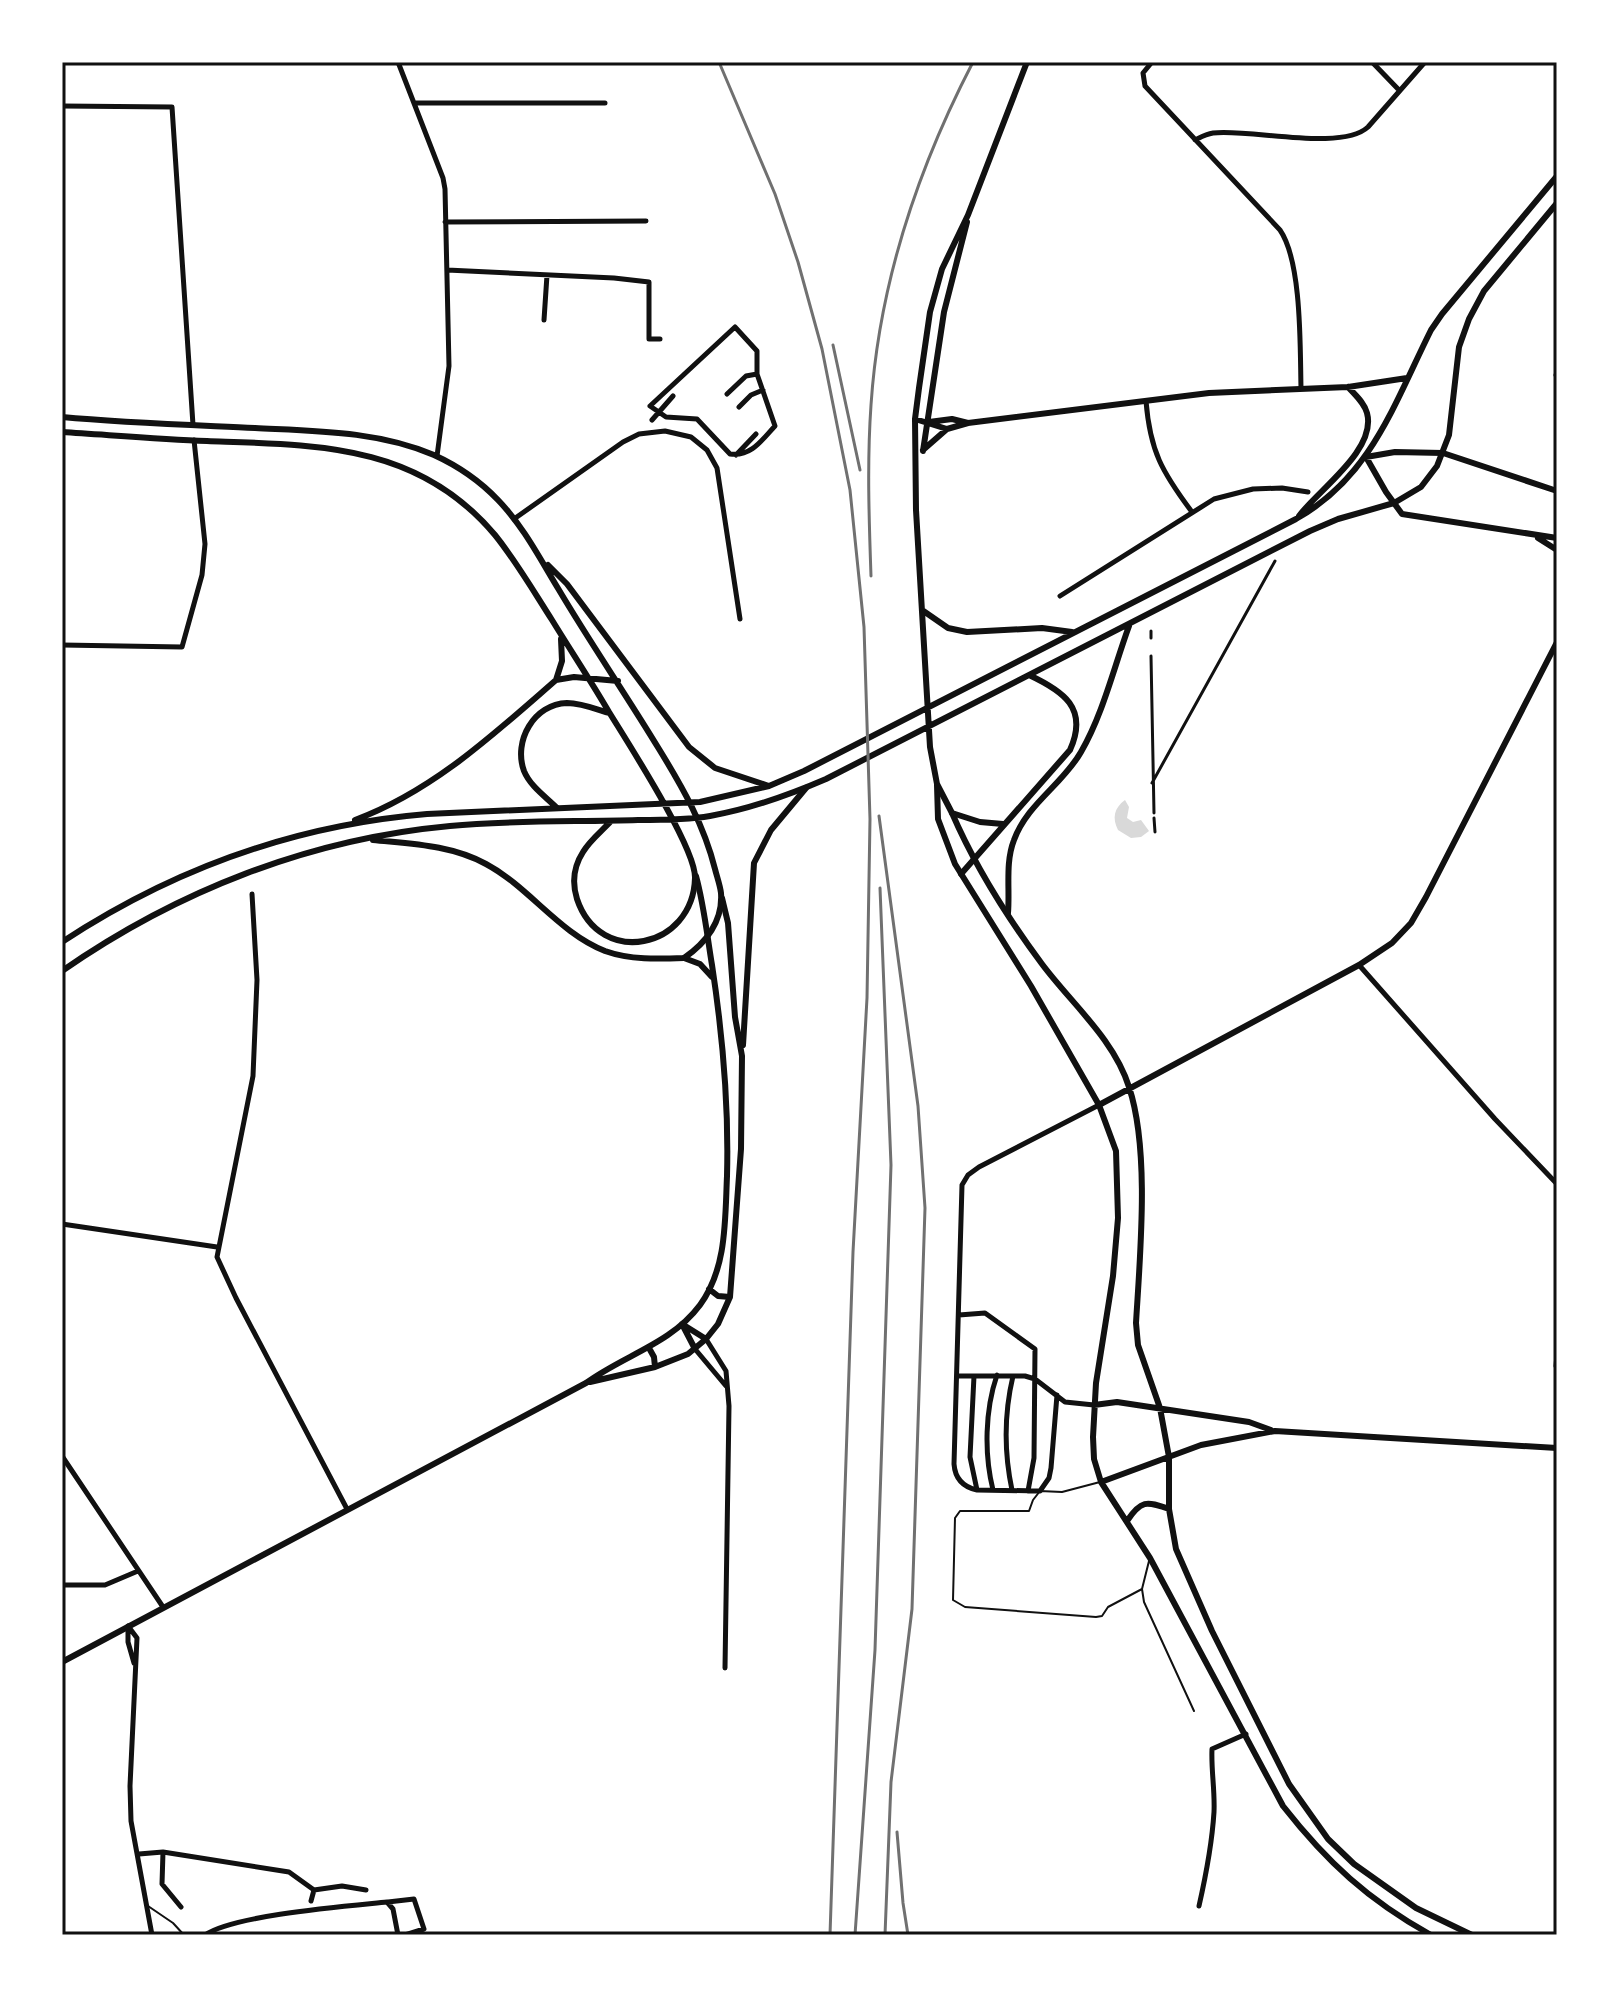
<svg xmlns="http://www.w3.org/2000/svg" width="1619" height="1997" viewBox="0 0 1619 1997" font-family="Helvetica,sans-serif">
<rect width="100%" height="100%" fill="#fff"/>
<path fill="#d9d9d9" d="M1125,800L1129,807L1127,818L1133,822L1141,820L1149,831L1141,837L1131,838L1118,830C1112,818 1114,808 1125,800Z"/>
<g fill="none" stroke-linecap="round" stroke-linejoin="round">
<path stroke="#111" stroke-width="2" d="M1100,1482L1062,1492L1040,1491L1033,1500L1029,1511H960L955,1518L953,1600L965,1607L1096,1617L1102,1616L1108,1607L1142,1589
M1149,1561L1142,1589L1144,1602L1194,1711
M148,1906L173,1923L184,1935"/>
<path stroke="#111" stroke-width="3" d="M1151,631V638
M1151,656L1154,813
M1152,783L1275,561
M1154,818L1155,832"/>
<path stroke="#111" stroke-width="5" d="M398,62L443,178L445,189L449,366L437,456
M1152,62L1143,73L1145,86L1280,230C1302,262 1300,348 1301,388
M1372,62L1398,89
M414,103H605
M62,106L172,107L193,425
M1195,140C1201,137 1206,134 1213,133C1248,128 1341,152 1368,127L1425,62
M445,222L646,221
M447,270L614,278L649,282V339H660
M544,320L547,275
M735,327L757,351V374L775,426C762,440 751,457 730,454L697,419L666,417L650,406Z
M1556,375L1557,372
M727,394L746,376L757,374
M1146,401C1150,451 1162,472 1192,512
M739,407L751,395L763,390
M652,420L673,396
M736,455L756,434
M514,519L623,442L639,434L665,431L691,437L707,450L717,468L740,619
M1060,596L1214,499L1253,489L1282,488L1308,492
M62,645L182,647L202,575L205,544L194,440
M252,894L257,980L253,1076L217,1257L236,1298L347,1509
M1359,965L1495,1119L1557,1184
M62,1224L217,1247
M959,1315L985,1313L1035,1349L1034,1458L1028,1491
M706,1339L726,1371L729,1406L725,1668
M695,1349L726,1386
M1556,1366L1557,1355
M957,1376H1025L1035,1379L1065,1402L1094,1405
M974,1376L970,1457L977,1490
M1057,1395L1051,1468L1049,1478L1040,1491L977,1490C963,1487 955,1478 954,1464L962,1185L968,1175L979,1167L1099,1105
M62,1456L163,1607
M993,1490C984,1454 985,1410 997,1375
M1012,1490C1004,1452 1004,1414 1013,1376
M62,1585H105L138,1571
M128,1626L137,1638L130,1786L131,1821L152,1935
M128,1626V1642L134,1663
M163,1852L162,1884L181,1907
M139,1854L163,1852L289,1872L314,1890L342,1886L366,1890
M311,1901L314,1890
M388,1902L414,1899L424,1929L405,1935
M1199,1906C1206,1875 1212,1844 1214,1812C1215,1790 1211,1770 1212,1749L1246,1734
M205,1935C233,1915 348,1906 387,1902L393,1909L398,1935"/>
<path stroke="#111" stroke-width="6" d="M1557,491L1443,453L1395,452L1366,457L1386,492L1402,514L1557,538
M1538,538L1557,550
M937,785L938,819L955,864L1031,986L1099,1105L1116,1151L1118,1218L1113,1276L1096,1383L1093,1437L1094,1459L1101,1482L1150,1558L1283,1806C1327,1862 1368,1900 1431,1935
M952,813C975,866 1007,917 1042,964C1071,1003 1114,1039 1129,1087C1150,1150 1140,1255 1136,1323L1138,1345L1160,1408L1169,1457V1509L1176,1549L1212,1631L1289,1784L1328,1839L1354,1864L1416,1908L1472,1935
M684,958L700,964L712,977
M743,1045L754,863L771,830L806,788
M1099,1105L1359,965L1392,943L1411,923L1426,897L1557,642
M709,1289L718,1296L730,1297
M682,1324L706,1339
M682,1324L695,1349
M649,1348L654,1357L655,1367
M590,1382L655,1367L688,1354L706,1339L718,1324L730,1297L741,1149L742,1056L735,1017L728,923L722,898
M1094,1405L1117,1402L1249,1422L1271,1430
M1101,1482L1201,1445L1275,1431L1557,1448
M1127,1521C1141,1500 1146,1501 1169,1509
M62,1662L586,1383C624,1355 671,1344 700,1305C727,1268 725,1220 727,1176C729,1103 723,1037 712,965C707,935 704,905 696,876"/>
<path stroke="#111" stroke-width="6" d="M62,417C126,423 191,425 255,428C316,431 378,431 434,455C458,466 480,481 498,500C524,527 540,559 559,590C591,644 627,696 659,749C683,788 704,825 715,869C717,877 720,885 721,893C723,921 706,943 684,958C658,959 630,960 605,951C559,933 529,887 486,864C451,845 412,844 373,840
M915,419L947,429
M929,422L952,419L968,423
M62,432C110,435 159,439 207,441C316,445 418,443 495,535C516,561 534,592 552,620C571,651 591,681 609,712C628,743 696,848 695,878C693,949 600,968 577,899C572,883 574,866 583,852C590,840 602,831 611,821
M923,450L947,429L968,423L1209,393L1348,387L1407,378
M923,451L944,312L967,222
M1299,516C1318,490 1377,450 1367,413C1364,402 1355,395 1348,387
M548,565L567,584L689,747L715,768L769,786
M922,610L948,628L967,632L1042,628L1072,632
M556,680L574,677L618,681
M557,808C546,797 530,786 524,771C513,741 534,704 567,703C581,703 596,709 609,713
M355,820C433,791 494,734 556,680L562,661L561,639
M1003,824L980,822L952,813L937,784L930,747L916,510L915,419L919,388L930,312L942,269L968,215L1027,62
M961,874L1070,750C1089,708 1063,691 1029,675
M1008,913C1010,889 1005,863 1014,840C1027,804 1063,784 1081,752C1103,714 1114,667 1129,626
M62,942C173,869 295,825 427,814L700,802L769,786L804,771L1296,519C1371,477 1394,404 1431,330L1442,314L1557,176
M62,971C177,891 309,839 450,826C512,820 575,822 638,820C661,820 687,820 710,816C750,809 789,795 826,779L1310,531L1338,519L1394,503L1421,487L1437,466L1449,435L1459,347L1469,319L1484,291L1557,203"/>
<path stroke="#707070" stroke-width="3" d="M719,62L775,194L798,262L822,349L850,490L864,627L870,819L867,998L853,1252L830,1935
M833,345L860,470
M871,576C869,519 867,462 871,405C879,284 917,170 973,62
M879,816L918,1106L925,1208L912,1609L891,1782L885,1935
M897,1832L903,1903L908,1935
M855,1935L875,1650L891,1165L880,888"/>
</g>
<rect width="1619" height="1997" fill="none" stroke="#ffffff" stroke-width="128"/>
<rect x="64" y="64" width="1491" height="1869" fill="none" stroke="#111" stroke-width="3"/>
</svg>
